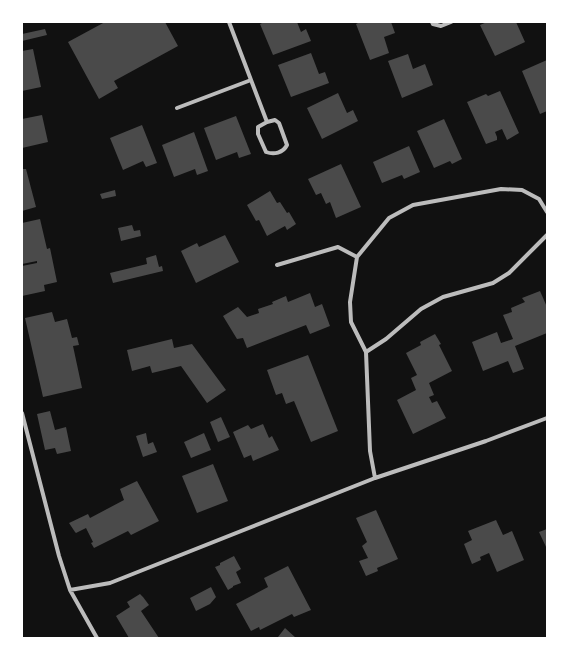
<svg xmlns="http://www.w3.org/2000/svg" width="569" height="660" viewBox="0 0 569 660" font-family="Spectral,serif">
<rect width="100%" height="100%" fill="#111"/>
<path fill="#4a4a4a" d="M105,22H165L178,46L114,81L118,88L99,99L68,42Z
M264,22H297L301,32L306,29L311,41L273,55L260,24Z
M360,22H391L395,33L384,37L389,53L370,60L356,24Z
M487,22H516L525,42L495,56L480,25Z
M45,29L47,35L22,41V34Z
M33,49L41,87L22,91V51Z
M311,53L319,74L325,72L329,83L291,97L278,65Z
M408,54L413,69L425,64L433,85L402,98L388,61Z
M547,60V111L540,114L522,71Z
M500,91L519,133L507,140L502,129L495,132L497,137V140L486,144L467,102L486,94L488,96Z
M338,93L347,113L353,110L358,121L322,139L307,108Z
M42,115L48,142L22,148V119Z
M236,116L251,154L239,158L237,152L216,160L204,128Z
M444,119L462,159L452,164L450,161L434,168L417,131Z
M142,125L157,163L146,167L143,161L123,170L110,138Z
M194,132L208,171L197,175L195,169L174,177L162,145Z
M409,146L420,172L404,179L402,175L382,183L373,162Z
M341,164L361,207L336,218L330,202L326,204L321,193L316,195L308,179Z
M22,169H26L36,207L22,211Z
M115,190L116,196L102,199L100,194Z
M270,191L277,203L280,202L287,213L289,212L296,224L287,230L285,226L267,236L259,220L256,221L247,205Z
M40,219L47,249L50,248L57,282L44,285L45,291L22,296V266L37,263V261L22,264V223Z
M132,225L134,231L140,230L141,236L121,241L118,228Z
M225,235L239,262L196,283L181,251L197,243L199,247Z
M156,255L159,267L162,266L163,271L113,283L110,273L147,264L146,258Z
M540,291L547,307V333L515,346L524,369L513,373L508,361L483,371L472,342L497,332L501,343L513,339L503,315L512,312L511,308L525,302L522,298Z
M310,293L315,307L322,304L330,326L310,334L306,325L247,348L243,338L237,339L223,316L238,307L247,317L259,313L258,309L273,304L272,302L286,296L288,302Z
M52,312L55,322L67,319L72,338L77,337L79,345L73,346L82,388L43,397L25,318Z
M435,334L441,344L439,345L452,371L429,383L434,395L429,397L432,403L437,401L446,418L413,434L397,400L416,390L411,378L417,375L406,353L421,345L420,342Z
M172,339L174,348L192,344L226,390L207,403L181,366L152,373L150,366L132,371L127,350Z
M308,355L338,431L311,442L294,401L286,404L282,393L276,395L267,370Z
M50,411L55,430L66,427L71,451L57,454L55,448L45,450L37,414Z
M221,417L230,437L218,442L210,422Z
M263,424L269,438L272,436L279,450L253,461L251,455L244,458L233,432L248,425L251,429Z
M146,433L148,444L153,442L157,452L143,457L136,436Z
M204,433L211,450L191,458L184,442Z
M213,464L228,501L197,513L182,476Z
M137,481L159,521L131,535L128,531L94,548L91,543L93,542L86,528L76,533L75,532L69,523L88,514L90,518L124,500L120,489Z
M376,510L398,559L377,568L378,571L366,576L359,561L368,558L362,546L367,542L356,518Z
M496,520L503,535L512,531L524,560L497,572L489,553L480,557L481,560L472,564L464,544L472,540L468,531Z
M547,529V549L539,532Z
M234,556L241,569L236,572L241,583L233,586V587L228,590L215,567L220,565V563Z
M288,566L311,610L294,617L292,614L260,630L259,627L251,631L236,604L268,587L264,578Z
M211,587L216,597L210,604L196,611L190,598Z
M140,594L143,597L149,605L141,611L159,638H129L116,616L130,607L127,602Z
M285,628L296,638H279L278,637Z"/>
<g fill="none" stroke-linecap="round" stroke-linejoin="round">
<path stroke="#bcbcbc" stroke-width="4" d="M229,22L267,122
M432,22L433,24L441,26L451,22
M177,108L251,80
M275,120L279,123L287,145C283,153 274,155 266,152L258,134V127L267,122Z
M277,265L338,247L357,257
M366,352L386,339L421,309L443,297L493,283L509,273L547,235
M22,413L59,556L70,590L97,638
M375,478L370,451L366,352L351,322L350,302L357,257L389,218L413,205L501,189L522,190L539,199L547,212
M70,590L110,583L375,478L486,441L547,418"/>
</g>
<rect width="569" height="660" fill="none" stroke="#ffffff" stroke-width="46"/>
</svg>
